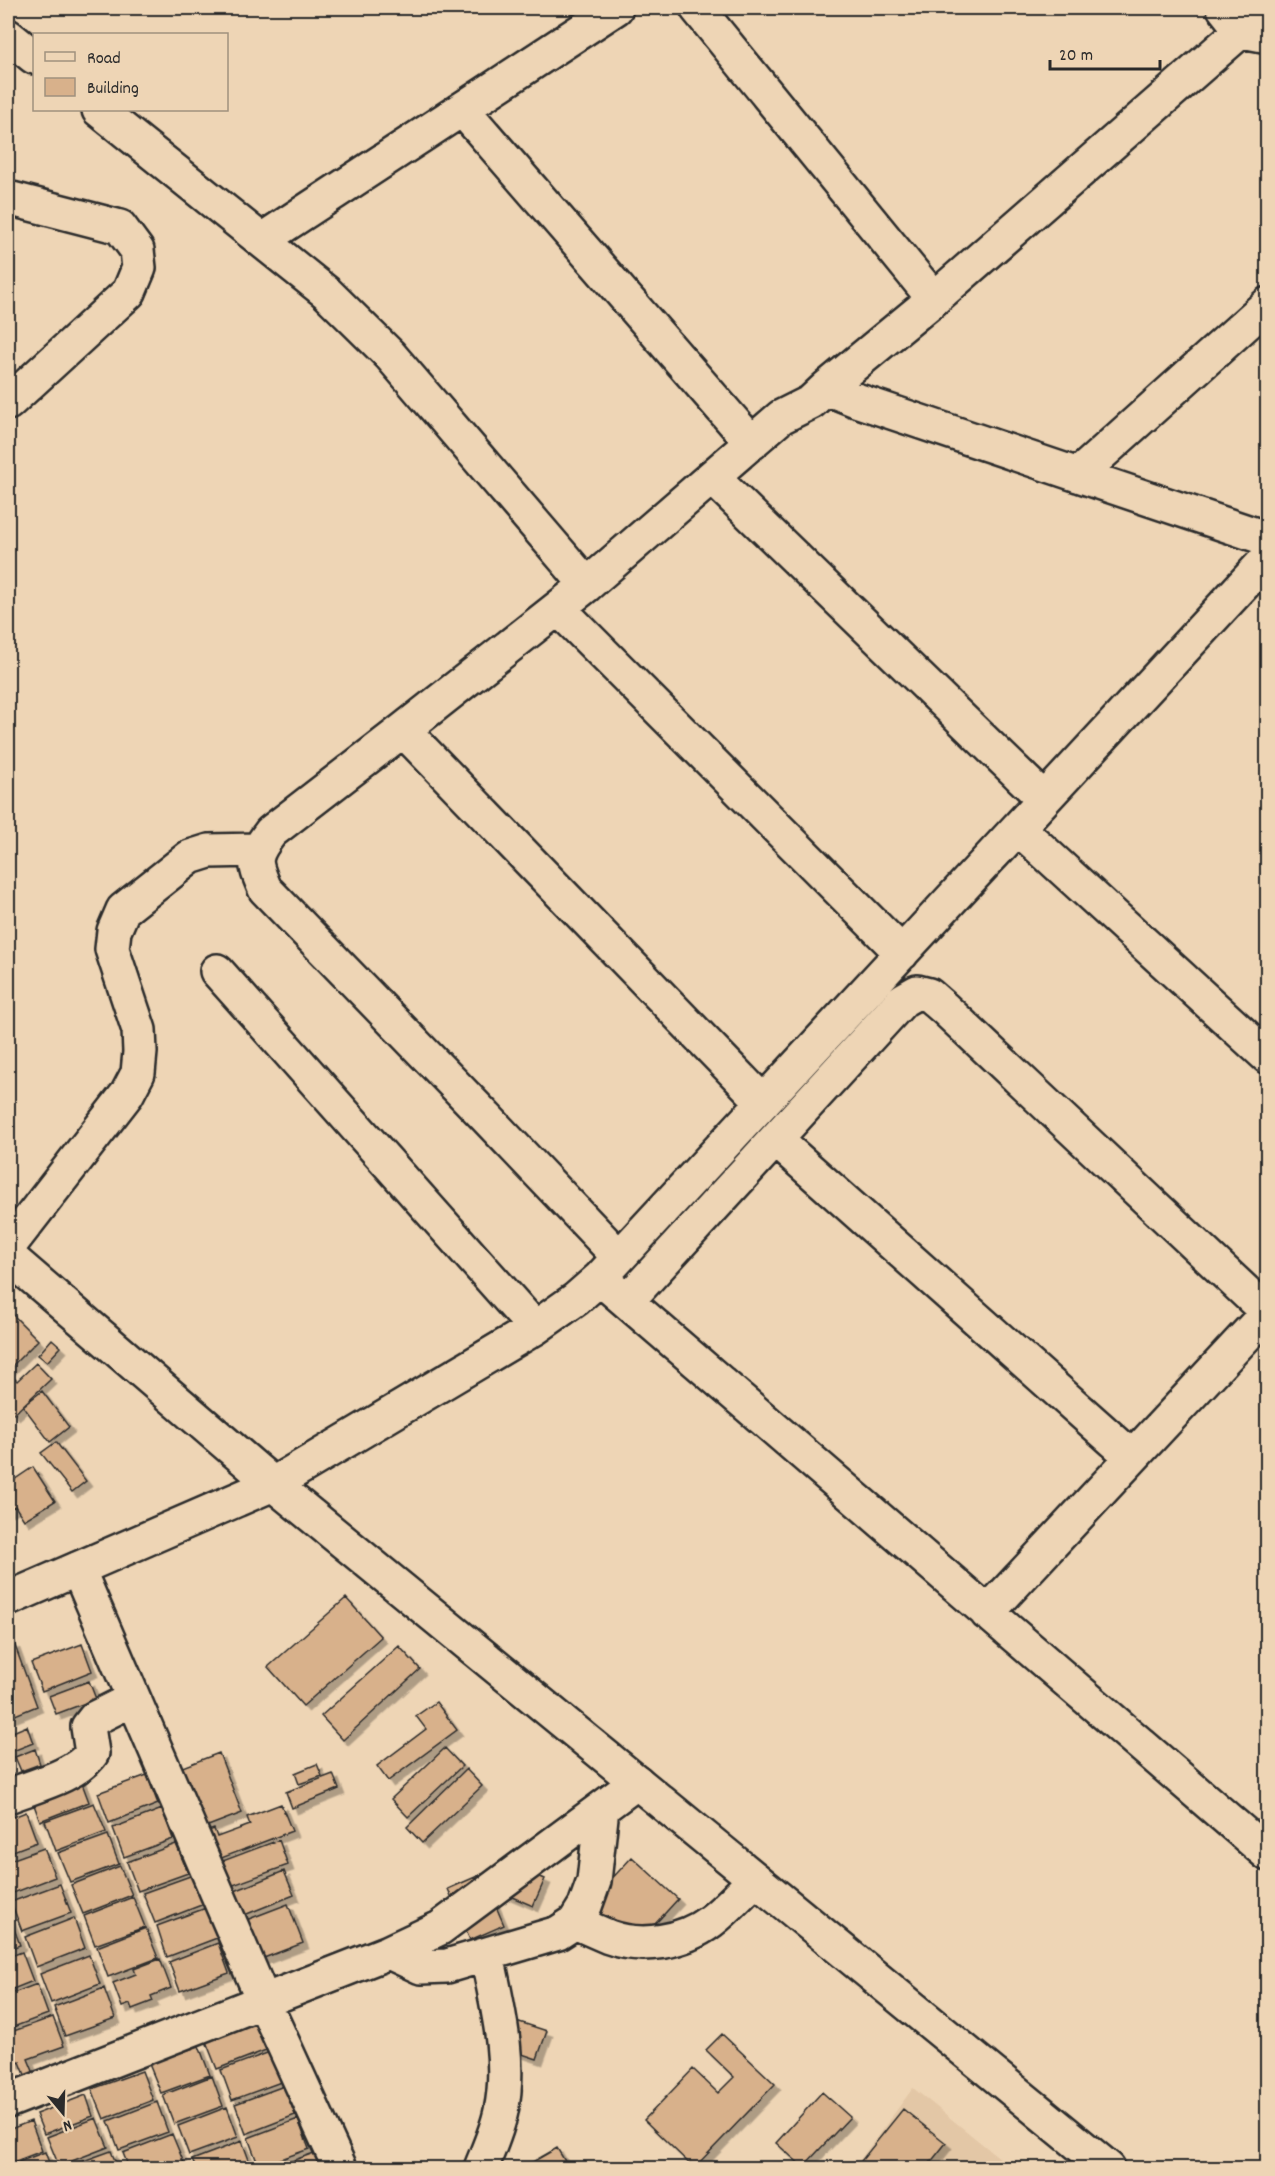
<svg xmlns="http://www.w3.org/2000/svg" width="1275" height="2176" viewBox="0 0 1275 2176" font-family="Dekko,sans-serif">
<defs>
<filter id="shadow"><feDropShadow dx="5.5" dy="5.5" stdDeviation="0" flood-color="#0004"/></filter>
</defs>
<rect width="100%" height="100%" fill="#eed5b5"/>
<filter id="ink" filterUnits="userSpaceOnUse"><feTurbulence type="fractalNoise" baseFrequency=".0167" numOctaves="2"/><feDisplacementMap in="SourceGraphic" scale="12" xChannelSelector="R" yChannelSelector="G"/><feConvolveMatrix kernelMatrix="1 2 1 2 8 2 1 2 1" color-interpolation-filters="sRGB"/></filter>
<g filter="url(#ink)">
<path fill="#e3c7a6" d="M913,2088L1012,2168H854Z"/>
<path fill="#d8b18b" stroke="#2b2b2b" stroke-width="1.5" filter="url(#shadow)" d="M10,1312L38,1340L8,1370V1314Z
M52,1339L61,1347L47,1362L38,1355Z
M36,1363L51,1379L14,1414L8,1407V1380L12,1376L17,1381Z
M42,1391L69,1427L50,1442L23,1406Z
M56,1442L86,1481L72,1492L41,1453Z
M33,1467L55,1501L24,1520L15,1506L8,1510V1484Z
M346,1598L381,1637L303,1706L268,1667Z
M14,1643L37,1706L8,1718V1646Z
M82,1644L92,1671L42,1691L31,1663Z
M399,1646L420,1669L343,1740L321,1716Z
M89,1681L96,1699L56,1714L49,1696Z
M436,1702L457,1730L388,1781L377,1766L426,1729L416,1716Z
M27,1726L33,1743L8,1753V1734Z
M445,1748L462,1766L408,1817L391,1799Z
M35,1749L40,1764L21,1771L15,1757Z
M219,1753L242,1813L182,1836L159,1776Z
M317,1764L322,1776L299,1784L295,1773Z
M466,1769L482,1786L422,1843L407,1827Z
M333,1774L339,1789L292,1808L286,1792Z
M147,1775L158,1804L109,1823L98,1793Z
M80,1778L89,1802L40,1821L31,1797Z
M94,1803L106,1832L56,1851L45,1821Z
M281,1804L292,1831L195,1868L184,1840L214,1829L217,1837L250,1825L247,1817Z
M162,1809L173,1839L124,1857L113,1828Z
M26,1812L37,1842L8,1853V1819Z
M108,1835L119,1864L70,1882L58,1853Z
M279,1840L288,1865L206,1895L196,1871Z
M176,1844L188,1873L138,1891L127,1862Z
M44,1848L55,1877L8,1895V1861Z
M632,1857L678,1899L634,1947L578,1915Z
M503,1861L545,1879L533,1906L491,1888Z
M120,1866L132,1895L83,1914L71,1885Z
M284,1871L294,1895L217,1926L208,1902Z
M482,1874L504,1925L470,1940L448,1889Z
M193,1875L204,1904L155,1923L143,1893Z
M60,1884L71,1913L22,1931L11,1902Z
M133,1897L145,1927L95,1945L84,1916Z
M288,1904L303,1943L235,1969L220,1930Z
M206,1908L217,1938L167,1957L157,1926Z
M9,1915L20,1945L8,1949V1916Z
M74,1918L85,1948L36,1967L25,1937Z
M146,1928L158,1958L108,1977L97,1947Z
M218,1943L229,1973L180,1991L169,1962Z
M22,1952L33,1981L8,1991V1957Z
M89,1955L100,1984L51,2003L40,1974Z
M160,1959L171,1988L151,1996L153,2001L132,2009L130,2004L122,2007L113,1983L136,1974L134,1969Z
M37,1984L48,2014L8,2029V1995Z
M104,1988L115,2018L65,2036L54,2007Z
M495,2014L547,2031L537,2059L486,2042Z
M53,2017L64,2046L28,2059L35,2076L27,2080L20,2062L15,2064L8,2045V2033Z
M255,2020L266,2050L217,2069L205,2039Z
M722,2034L775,2084L694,2168L644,2120L693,2069L718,2093L734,2077L706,2050Z
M199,2046L210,2075L161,2093L149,2064Z
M270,2052L281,2082L232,2100L221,2070Z
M142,2071L153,2100L104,2119L92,2089Z
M212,2076L223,2106L174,2124L163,2095Z
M284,2086L295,2115L246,2134L235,2104Z
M822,2092L850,2117L803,2167L776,2143Z
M86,2095L93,2116L44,2134L36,2114Z
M157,2102L168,2132L119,2150L108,2121Z
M227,2107L238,2137L189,2155L178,2126Z
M903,2109L946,2143L926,2168H860L857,2166Z
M96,2118L108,2147L59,2166L47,2137Z
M298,2119L309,2149L259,2167L248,2138Z
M31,2121L42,2151L8,2164V2130Z
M172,2134L184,2163L170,2168H129L123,2153Z
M242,2141L252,2168H196L192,2160Z
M557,2148L569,2168H522Z
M111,2151L118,2168H64Z
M45,2152L51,2168H8V2166Z
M314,2153L320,2168H272Z"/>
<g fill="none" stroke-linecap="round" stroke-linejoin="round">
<defs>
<path id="street" d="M697,8L934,299
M1224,8L1242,31L1263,35
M8,36L34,57
M462,109L752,443
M99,110L327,293L390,355L587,585L781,417L811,402L826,388L856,400L1268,539
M8,198L120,227L137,250L139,268L129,292L8,403
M262,240L616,8
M826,388L934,299L1267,8
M1078,475L1268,304
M712,477L1044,799
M587,585L403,730L271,832C252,857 253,861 265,889L482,1113L619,1257
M558,608L902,953
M403,730L763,1102
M1018,828L1268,1057
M217,971L535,1328
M776,1140L1132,1457
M8,1247L127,1094L138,1073L140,1052L139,1030L112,949L114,931L123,910L190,857L209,851L257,850
M610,1287L1268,1854
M627,1301L903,1000L917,992L929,995L945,1009L1268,1313
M273,1484L535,1328L576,1299L600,1278L1268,558
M78,1569L264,2002L340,2168
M987,1613L1268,1312
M8,1796C33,1786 76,1776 92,1753L88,1727L95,1718L133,1699
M575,1922C586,1927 597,1932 609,1937C642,1949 683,1942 711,1921C727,1909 741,1893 755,1879
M389,1952L421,1967L447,1966L558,1933L575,1922L585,1906L594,1881L602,1808
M8,2101L389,1952L440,1928L637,1782
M481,2168C488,2150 497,2131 501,2111C512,2060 497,2005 487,1955"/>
<path id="secondary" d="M8,1256L273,1484L1108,2168
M8,1599L273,1484"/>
</defs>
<use href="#street" stroke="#2b2b2b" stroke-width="38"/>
<use href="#secondary" stroke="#2b2b2b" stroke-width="38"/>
<use href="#street" stroke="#eed5b5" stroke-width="33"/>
<use href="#secondary" stroke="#eed5b5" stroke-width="33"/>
</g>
</g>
<rect width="1275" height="2176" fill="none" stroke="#eed5b5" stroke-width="30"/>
<rect x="15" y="15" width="1245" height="2146" fill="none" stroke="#2b2b2b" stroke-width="2" filter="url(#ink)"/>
<rect x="33" y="33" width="195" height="78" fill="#eed5b5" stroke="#a0917e" stroke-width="1.5"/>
<rect x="45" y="52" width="30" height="9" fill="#eed5b5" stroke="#a0917e" stroke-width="1.5"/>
<text x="87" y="63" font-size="18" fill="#2b2b2b">Road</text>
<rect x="45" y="78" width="30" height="18" fill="#d8b18b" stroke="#a0917e" stroke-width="1.5"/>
<text x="87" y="93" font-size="18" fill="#2b2b2b">Building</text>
<g transform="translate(63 2113) rotate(161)" stroke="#eed5b5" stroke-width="4.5" paint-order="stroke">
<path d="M0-4.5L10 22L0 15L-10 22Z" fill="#2b2b2b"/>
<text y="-9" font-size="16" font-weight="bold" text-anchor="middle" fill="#2b2b2b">N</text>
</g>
<path d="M1050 60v9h110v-9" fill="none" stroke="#2b2b2b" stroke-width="3"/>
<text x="1059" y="60" font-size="18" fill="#2b2b2b" stroke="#eed5b5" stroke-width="4.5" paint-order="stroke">20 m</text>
</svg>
